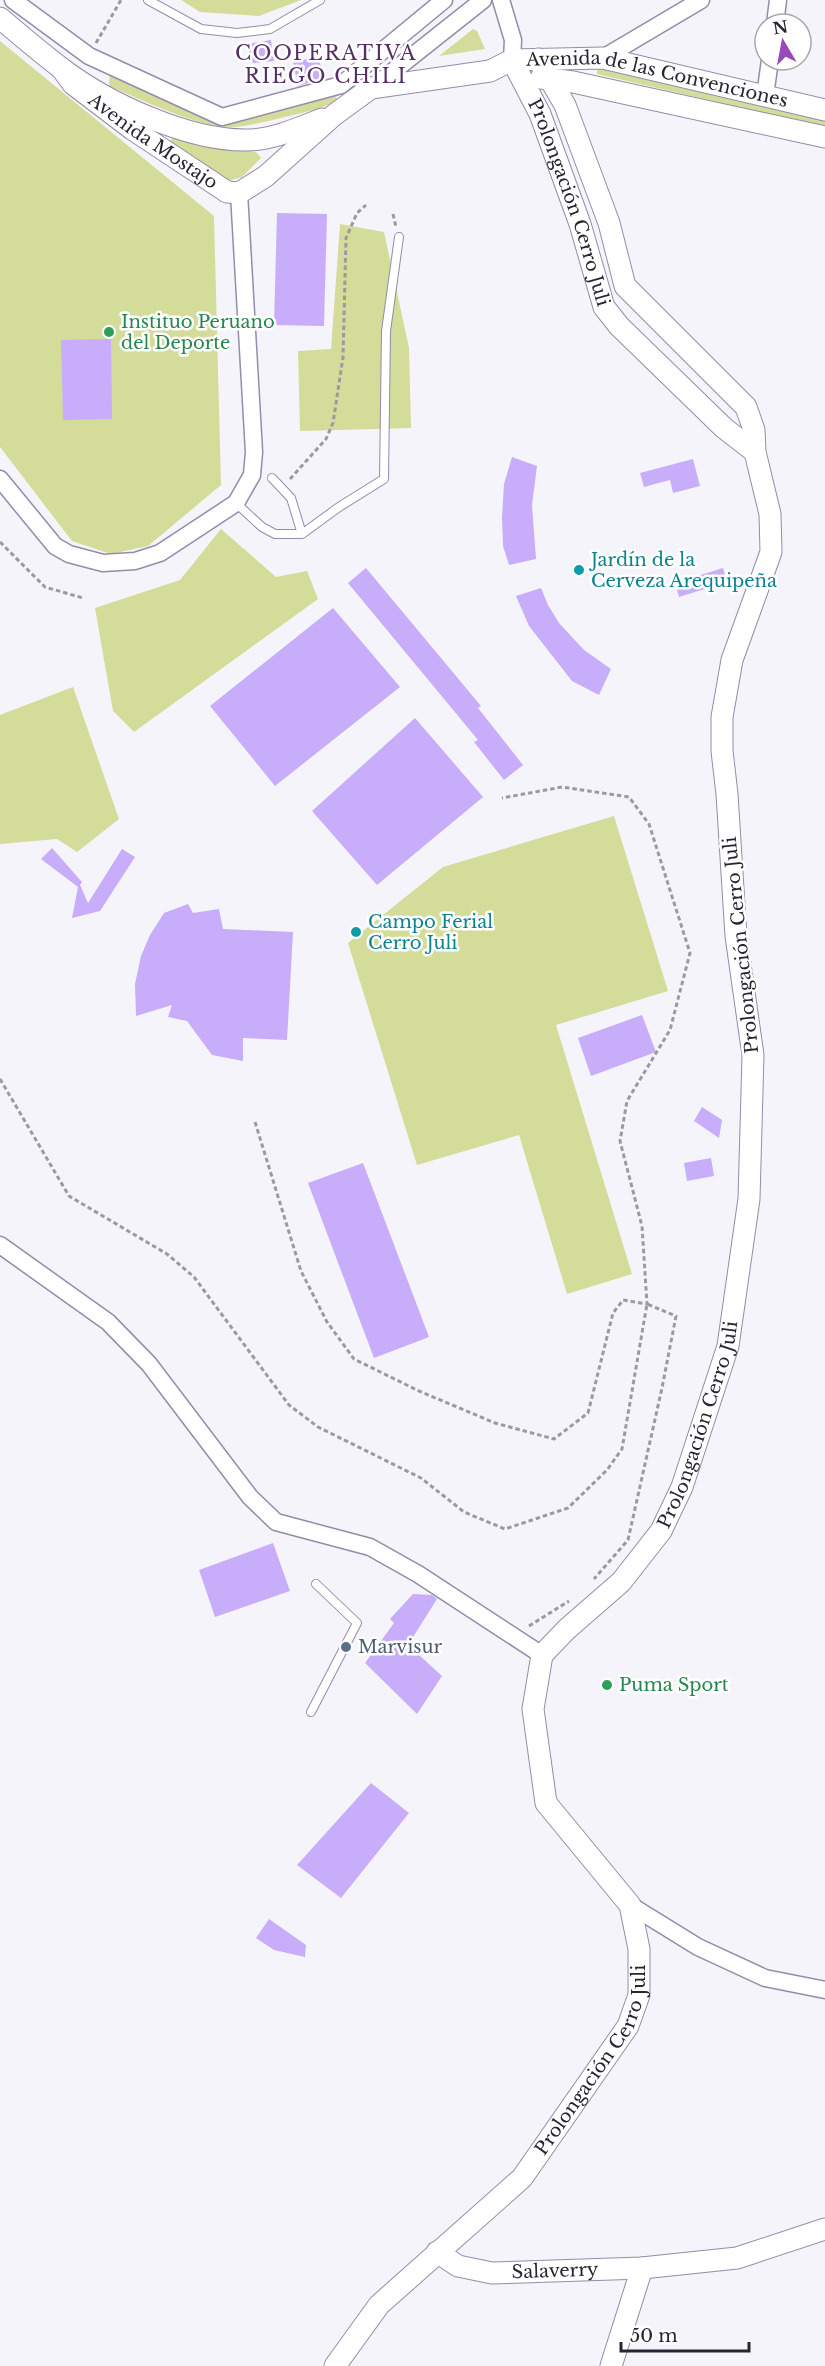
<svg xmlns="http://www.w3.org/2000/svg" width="825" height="2366" viewBox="0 0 825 2366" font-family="'Libre Baskerville',serif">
<rect width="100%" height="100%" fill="#f6f4fb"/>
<path fill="#d3dc98" d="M181,0H301L259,16L200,12Z
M473,29L477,31L485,49L439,56Z
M0,41L214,216L221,485L148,546L111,554L72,541L0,447Z
M602,69L825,118V127L597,74V70Z
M110,72L215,114L334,90L337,100C323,109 306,112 289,116C272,120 254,125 235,127C200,129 143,100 109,86Z
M172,137L256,152L261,158L242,177L228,181L171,142Z
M340,224L384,232L409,348L411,428L300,431L298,351L331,349Z
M221,529L276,577L307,571L318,599L134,732L113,711L95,608L180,580Z
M73,687L119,819L77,852L57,839L0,844V715Z
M614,816L668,991L556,1025L632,1274L567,1294L519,1135L417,1165L348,943L443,867Z"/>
<path fill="#c7adfa" d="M271,40L274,61L253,63L247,44Z
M318,57L325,78L298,86L293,62Z
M277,213L327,214L324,326L274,325Z
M111,339L112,419L63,420L61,340Z
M512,457L537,466L532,505L536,559L509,565L503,546L502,517L504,484Z
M693,459L700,486L673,493L670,480L644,487L640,473Z
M366,568L481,706L478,708L523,765L504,780L474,742L478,740L348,583Z
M723,568L727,582L679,597L675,583Z
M541,588L548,605L559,623L584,650L611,669L599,695L572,681L529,626L516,596Z
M333,608L400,687L275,786L210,706Z
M415,718L483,797L377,885L312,811Z
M52,848L82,882L80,885L88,903L122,849L135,857L100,911L72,918L78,887L41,859Z
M188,904L193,913L219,909L223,929L293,932L287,1040L243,1038V1061L212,1055L187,1021L168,1017L172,1005L136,1016L135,984L141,956L150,935L164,913Z
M642,1015L656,1052L591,1076L578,1038Z
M702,1107L722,1120L719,1138L694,1121Z
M711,1158L714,1176L687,1181L684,1163Z
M363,1163L429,1337L374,1358L308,1183Z
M273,1543L290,1591L215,1617L199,1570Z
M413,1594L432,1595L437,1599L408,1645L442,1676L417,1714L365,1663L394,1623L390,1619Z
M371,1783L409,1813L341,1898L297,1865Z
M269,1919L306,1945L305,1957L274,1950L256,1938Z"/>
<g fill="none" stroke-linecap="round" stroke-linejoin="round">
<defs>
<path id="service" d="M148,0L201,29L237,33L270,29L320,0
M272,478L291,498L302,534
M236,503L262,527L275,534H302L339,507L384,479L386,331L399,237
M311,1712L357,1623L316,1584"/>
<path id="minor" d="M13,0L89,56L222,117L341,85L444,0
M501,0L513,40L512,60
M775,24L778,0
M603,58L701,0
M372,88L483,0
M765,96L770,60
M0,479L55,546L69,554L103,563L135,561L160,553L236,503L252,475L254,452L239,193
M0,1245L108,1322L149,1364L250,1497L276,1522L370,1547L418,1574L542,1655
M630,1905L698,1947L765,1978L825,1990"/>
<g id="tertiary">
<path d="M0,18C20,35 40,52 61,68C107,103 188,141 247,140C272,140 299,128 322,119"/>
<path id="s1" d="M512,60L540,114L580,224L604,307L619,326L724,428L755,452"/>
<path id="s2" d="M62,69L73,84L132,129L227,192L239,193L266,176L334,115L371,88L490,71L512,60L603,58L825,110"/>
<path d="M541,78L573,82L825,137"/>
<path id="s3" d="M437,2252L458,2266L492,2273L642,2268L737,2258L825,2229"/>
<path id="s4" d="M335,2366L379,2305L522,2178L628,2026L639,1995V1949L630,1905L546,1803L533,1709L542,1655L567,1629L621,1582L661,1531L682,1487L728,1346L749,1199L753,1055L736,936L727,794L722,751V717L732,660L771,552L770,514L755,452L754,430L746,407L625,286L609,223L565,105L538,59"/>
<path d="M611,2366L642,2268"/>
</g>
</defs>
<use href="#service" stroke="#958baa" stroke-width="10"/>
<use href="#minor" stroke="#958baa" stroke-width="19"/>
<use href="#tertiary" stroke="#958baa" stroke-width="23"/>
<path stroke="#9c99a2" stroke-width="3" stroke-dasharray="4.5 3" stroke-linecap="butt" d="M96,43L121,0
M393,214L396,227
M290,479L326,439L333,423L343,357L346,238L357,213L366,205
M0,542L45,587L83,598
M0,1079L69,1196L167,1254L194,1277L289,1405L318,1427L421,1478L464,1512L505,1529L568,1508L607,1470L622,1449L647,1304L676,1316L662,1388L628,1540L594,1579
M255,1122L301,1271L327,1322L354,1359L419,1391L495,1423L554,1439L588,1413L613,1313L623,1300L647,1304L642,1226L620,1141L627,1101L670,1030L690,953L649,824L629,797L562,787L502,798
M529,1626L569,1601"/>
<use href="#service" stroke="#fff" stroke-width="8"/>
<use href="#minor" stroke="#fff" stroke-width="16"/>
<use href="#tertiary" stroke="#fff" stroke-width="21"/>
</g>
<g fill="#2e9e5b" stroke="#fff" stroke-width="2">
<circle cx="109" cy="332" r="6"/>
<circle cx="607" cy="1685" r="6"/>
</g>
<g fill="#0f9aa8" stroke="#fff" stroke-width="2">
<circle cx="579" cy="570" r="6"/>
<circle cx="356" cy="932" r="6"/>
</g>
<circle fill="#5c6f8a" stroke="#fff" stroke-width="2" cx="346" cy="1647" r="6"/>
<g text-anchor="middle" stroke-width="5" stroke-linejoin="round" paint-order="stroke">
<g font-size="18" fill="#282431" stroke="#fff">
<text dy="6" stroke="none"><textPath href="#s2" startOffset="680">Avenida de las Convenciones</textPath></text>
<text dy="6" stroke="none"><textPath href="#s2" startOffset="117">Avenida Mostajo</textPath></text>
<text dy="6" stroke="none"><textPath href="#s1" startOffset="154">Prolongación Cerro Juli</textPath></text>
<text transform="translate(741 945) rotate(-96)" y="6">Prolongación Cerro Juli</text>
<text dy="6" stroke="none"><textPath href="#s4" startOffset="1143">Prolongación Cerro Juli</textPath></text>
<text dy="6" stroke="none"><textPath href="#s4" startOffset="406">Prolongación Cerro Juli</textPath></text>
<text dy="6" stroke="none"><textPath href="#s3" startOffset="123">Salaverry</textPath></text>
</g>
<g font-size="18" fill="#27864d" stroke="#fff" text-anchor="start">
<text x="121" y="328">Instituo Peruano<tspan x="121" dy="21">del Deporte</tspan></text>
<text x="619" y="1691">Puma Sport</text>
</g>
<g font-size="18" fill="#0d838f" stroke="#fff" text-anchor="start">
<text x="591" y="566">Jardín de la<tspan x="591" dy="21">Cerveza Arequipeña</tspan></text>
<text x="368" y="928">Campo Ferial<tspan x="368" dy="21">Cerro Juli</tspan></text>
</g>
<g font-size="18" fill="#4e5e75" stroke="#fff" text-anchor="start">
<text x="358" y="1653">Marvisur</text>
</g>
<g font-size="20" letter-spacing="1.5" fill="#552f67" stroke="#fff">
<text x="326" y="60">COOPERATIVA<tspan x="326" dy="23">RIEGO CHILI</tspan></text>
</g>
</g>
<g transform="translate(783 42) rotate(350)"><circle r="28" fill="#ffffff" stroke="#a9a7ad" stroke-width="1.5"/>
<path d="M0-4.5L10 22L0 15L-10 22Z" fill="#984abb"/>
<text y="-9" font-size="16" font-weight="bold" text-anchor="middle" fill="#282431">N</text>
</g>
<path d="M621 2342v9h128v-9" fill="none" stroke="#282431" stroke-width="3"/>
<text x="630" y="2342" font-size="18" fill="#282431" stroke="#ffffff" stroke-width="4.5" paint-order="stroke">50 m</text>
</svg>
